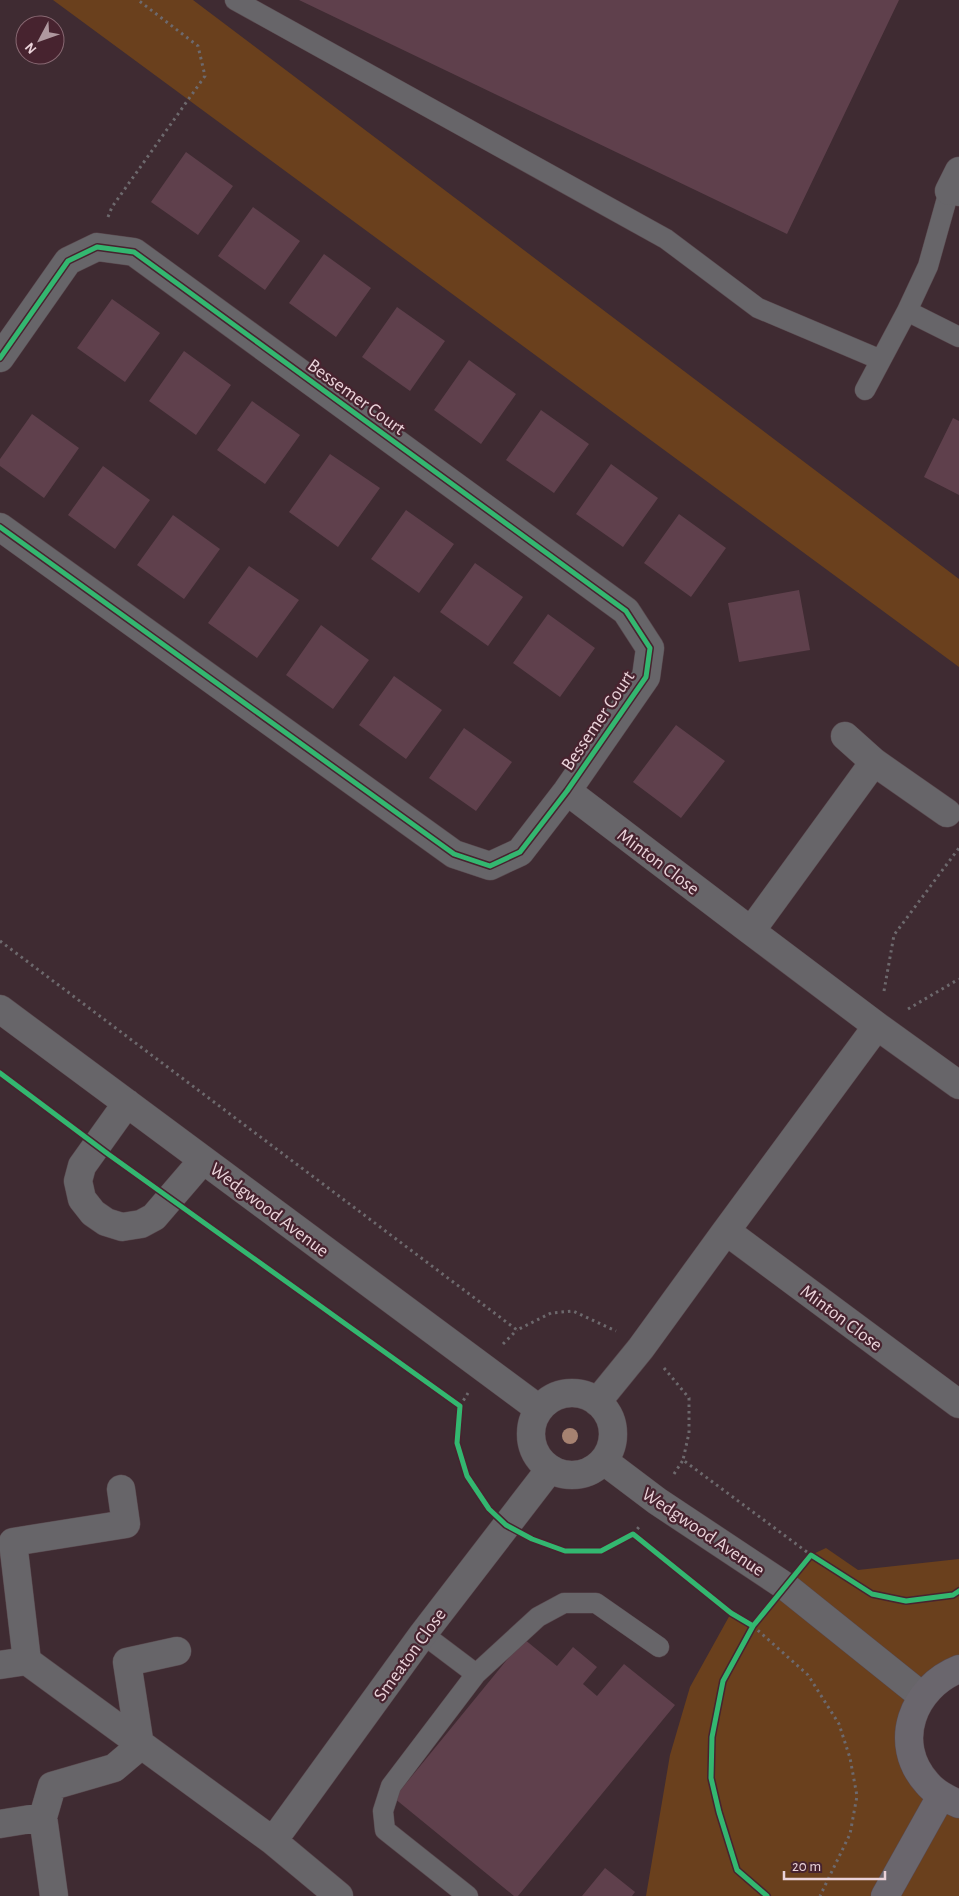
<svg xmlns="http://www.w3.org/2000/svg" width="959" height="1896" viewBox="0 0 959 1896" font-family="'Alegreya Sans',sans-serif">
<rect width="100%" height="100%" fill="#3f2b32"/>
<path fill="#6a401d" d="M53,0H193L959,579V667Z
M826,1548L858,1570L959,1559V1669L948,1673L910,1749L959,1804V1896H646L670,1755L690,1687L731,1613L753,1626L811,1555Z"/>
<path fill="#5f404c" d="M299,0H899L787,234Z
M186,152L233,186L198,235L151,202Z
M253,207L300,241L265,290L218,256Z
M324,254L371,288L336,337L289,303Z
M112,299L160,333L125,382L77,348Z
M397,307L445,341L410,391L362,357Z
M184,351L231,385L196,435L149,401Z
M469,360L516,394L481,444L434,410Z
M252,401L300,435L265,484L217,450Z
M541,410L589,444L554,493L506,460Z
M32,414L79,448L44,498L0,466V459Z
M953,418L959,421V495L924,477Z
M330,454L380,488L338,547L289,512Z
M611,464L658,498L623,547L576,514Z
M103,466L150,500L115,549L68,515Z
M406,510L454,544L419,593L371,559Z
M679,514L726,548L691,597L644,563Z
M173,515L220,549L184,599L137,565Z
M475,563L523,597L488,646L440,612Z
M249,566L299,600L257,658L208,623Z
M799,590L810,650L739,662L728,603Z
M548,614L595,648L560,697L513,663Z
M321,625L369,660L333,709L286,675Z
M394,676L442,710L406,759L359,725Z
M676,725L725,761L681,818L633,782Z
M464,728L512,762L476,811L429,778Z
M524,1639L557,1666L573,1647L597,1667L583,1684L597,1696L624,1664L675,1705L518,1896H514L394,1798Z
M605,1868L635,1892L632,1896H582Z"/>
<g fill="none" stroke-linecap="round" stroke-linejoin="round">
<defs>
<path id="lane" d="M235,0L666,239L758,308L881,360
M959,196L949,191L928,266L907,311L959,337
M865,390L907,311
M423,1634L476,1674L391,1786L383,1811L385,1830L468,1896
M476,1674L538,1617L564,1603H596L659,1647"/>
<path id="street" d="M949,191L959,171
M0,358L68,261L97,247L134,252L626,611L650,648L646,677L567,791L520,852L490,866L454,854L0,527
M845,736L874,762L947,813
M874,762L751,931L877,1026
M567,791L751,931
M0,1009L539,1409
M959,1085L877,1026L726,1231L959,1404
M127,1103L82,1166L78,1181L82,1199L93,1213L106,1222L122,1227L141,1224L154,1217L203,1160
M531 1434a41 41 0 1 1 82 0a41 41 0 1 1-82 0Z
M597,1402L641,1348L726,1231
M604,1461L657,1501L785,1586L922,1696
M121,1489L126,1524L13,1542L27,1661L273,1841L423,1634L550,1469
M0,1665L27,1661
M43,1817L52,1786L114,1768L140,1746L127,1662L177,1651
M0,1824L43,1817L54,1896
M273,1841L339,1896"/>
<path id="secondary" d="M959,1669C913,1687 891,1743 927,1783C935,1793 947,1799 959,1804
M885,1896L941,1796"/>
</defs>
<use href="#lane" stroke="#59484e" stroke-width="21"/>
<use href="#street" stroke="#59484e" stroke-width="29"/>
<use href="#secondary" stroke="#59484e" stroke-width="29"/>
<path stroke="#6d696d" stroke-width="3" stroke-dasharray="2.5 4" stroke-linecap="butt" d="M108,217L112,207L205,76L198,46L138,0
M0,941L517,1330L551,1313L573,1311L616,1331
M884,991L894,935L959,848
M908,1009L959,979
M503,1344L517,1330
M664,1368L689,1398V1433L683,1460L811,1555
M460,1406L468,1393
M674,1474L683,1460
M633,1534L639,1527
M753,1626L808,1675L839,1724L850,1758L857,1796L850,1834L820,1896"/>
<use href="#lane" stroke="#676569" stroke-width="20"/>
<use href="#street" stroke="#676569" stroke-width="28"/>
<use href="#secondary" stroke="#6a666d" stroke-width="28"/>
<defs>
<path id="cycleway" d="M0,358L68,261L97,247L134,252L626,611L650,648L646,677L567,791L520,852L490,866L454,854L0,527
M0,1073L108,1154L460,1406L457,1443L467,1476L489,1509L506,1525L532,1539L565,1551H601L633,1534L731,1613L753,1626
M767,1896L737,1870L719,1812L711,1778L712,1737L723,1681L753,1626L811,1555L872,1594L906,1601L953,1595L959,1591"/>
</defs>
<use href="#cycleway" stroke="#47232f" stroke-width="8"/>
<use href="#cycleway" stroke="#33b770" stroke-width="5"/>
</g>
<circle fill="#a68271" cx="570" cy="1436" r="8"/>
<g text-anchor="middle" stroke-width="4.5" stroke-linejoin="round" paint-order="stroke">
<g font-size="19" fill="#ebd3da" stroke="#47232f">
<text transform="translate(357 396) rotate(36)" y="7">Bessemer Court</text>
<text transform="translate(597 720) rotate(-56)" y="7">Bessemer Court</text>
<text transform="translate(659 861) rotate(37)" y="7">Minton Close</text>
<text transform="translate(270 1209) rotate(37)" y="7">Wedgwood Avenue</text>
<text transform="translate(842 1317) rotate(37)" y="7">Minton Close</text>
<text transform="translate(704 1531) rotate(34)" y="7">Wedgwood Avenue</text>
<text transform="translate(409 1654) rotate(-54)" y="7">Smeaton Close</text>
</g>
</g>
<g transform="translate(40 40) rotate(229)"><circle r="24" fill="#47232f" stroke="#896973"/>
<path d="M0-4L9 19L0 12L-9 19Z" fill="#af989f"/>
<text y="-8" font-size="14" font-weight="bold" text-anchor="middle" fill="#ebd3da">N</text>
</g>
<path d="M784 1871v8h101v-8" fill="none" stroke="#ebd3da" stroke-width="2.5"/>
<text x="792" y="1871" font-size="15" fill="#ebd3da" stroke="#47232f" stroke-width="4" paint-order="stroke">20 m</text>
</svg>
